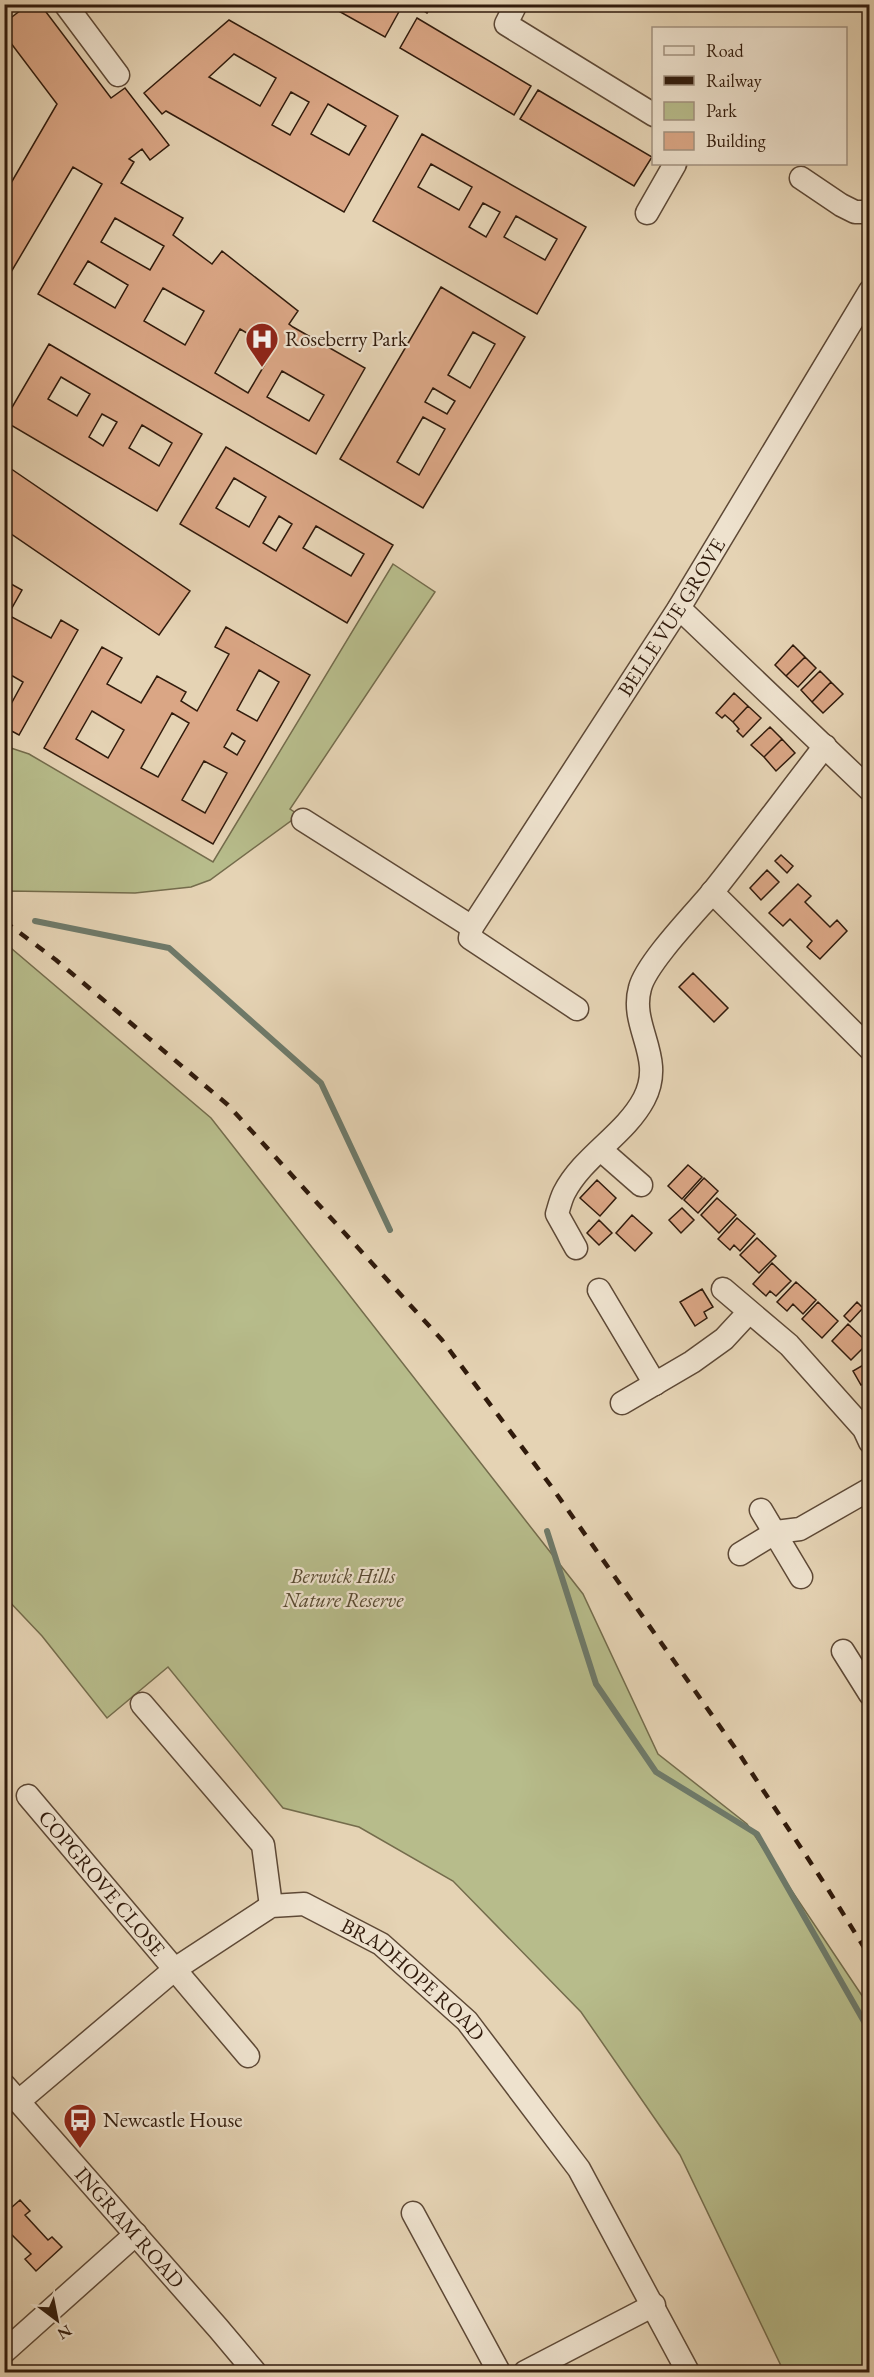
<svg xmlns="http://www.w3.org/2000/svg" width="874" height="2377" viewBox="0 0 874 2377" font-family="'EB Garamond',serif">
<rect width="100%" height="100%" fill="#e5d3b4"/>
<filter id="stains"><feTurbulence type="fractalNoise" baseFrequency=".00333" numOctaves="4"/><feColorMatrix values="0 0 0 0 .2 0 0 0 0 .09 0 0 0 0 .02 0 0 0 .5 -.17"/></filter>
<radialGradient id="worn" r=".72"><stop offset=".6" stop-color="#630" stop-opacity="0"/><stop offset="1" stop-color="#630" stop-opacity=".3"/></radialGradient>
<path fill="#b7bc8b" stroke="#746c4c" stroke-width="1.5" d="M393,564L435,592L290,809L299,815L210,880L191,887L135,893L9,891L5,896V746L29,754L213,862Z
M5,943L211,1118L583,1594L658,1754L747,1824L869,2006V2372H784L680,2155L581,2012L453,1881L359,1827L283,1808L168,1667L107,1718L42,1636L5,1597Z"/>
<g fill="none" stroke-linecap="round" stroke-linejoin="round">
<path stroke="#6e7a6a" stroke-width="6" d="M35,921L169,948L321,1083L390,1230
M547,1531L596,1684L656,1772L757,1834L870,2032"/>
</g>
<path fill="#daa685" stroke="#311b0c" stroke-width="1.5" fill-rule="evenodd" d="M29,4H40L111,98L125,88L169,145L150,160L142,149L129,159L134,162L121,183L183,218L173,235L212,264L222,251L298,311L289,324L293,327L365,368L316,454L38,294L102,184L73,167L4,284V195L57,104L4,34V23ZM115,218L164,246L150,270L101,242ZM88,261L128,285L115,308L74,284ZM163,288L204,311L185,345L144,321ZM240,329L274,349L248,393L215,373ZM282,371L324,395L309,421L267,397Z
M326,4H396L401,8L385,37Z
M413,4H433L427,13Z
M417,18L531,86L514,115L400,48Z
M229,20L398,116L344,212L166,111L162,114L144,93ZM234,54L276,78L260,106L209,77ZM291,92L309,102L290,135L272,125ZM328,104L366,126L349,155L311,134Z
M538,90L652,157L634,186L520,119Z
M422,134L586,227L537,314L373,221ZM431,164L472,187L459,210L418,187ZM483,203L500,212L486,237L469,227ZM516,216L557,239L545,260L504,237Z
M441,287L525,337L423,508L340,459ZM473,332L495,344L470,388L448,375ZM433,388L455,401L447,414L425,402ZM423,417L445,429L419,475L397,462Z
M49,344L202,434L157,511L4,421ZM61,377L90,394L77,416L48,399ZM102,414L117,422L103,446L89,437ZM142,425L172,443L159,466L129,448Z
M226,447L393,545L347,623L180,524ZM234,478L266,497L249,527L216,508ZM279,516L292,524L276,551L263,543ZM316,526L364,554L351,576L303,548Z
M4,464L190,591L159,635L4,529Z
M4,580L22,590L8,615L51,638L61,620L78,630L19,735L4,727V700L11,704L23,682L4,671Z
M226,627L310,675L213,844L44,748L102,647L122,658L107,684L141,703L157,676L186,692L181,701L197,711L229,654L215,647ZM259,670L279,682L257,721L237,710ZM92,711L124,730L108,758L76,739ZM172,713L189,723L158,777L141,768ZM232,733L245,741L237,755L224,747ZM204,761L227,773L205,813L182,800Z
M793,645L805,657L786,676L775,665Z
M805,657L816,668L798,687L786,676Z
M820,671L831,682L812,702L801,690Z
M831,682L843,694L823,713L812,702Z
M734,693L748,706L733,722L725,715L722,718L716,713Z
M748,706L761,718L743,737L737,731L739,729L733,722Z
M770,727L782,739L764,757L751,745Z
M782,739L795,753L776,771L764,757Z
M781,855L793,866L787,873L775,861Z
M767,870L779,882L761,900L750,888Z
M798,884L811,896L805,902L830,927L837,920L847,931L820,959L807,947L812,941L790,919L783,926L769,913Z
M693,973L728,1008L714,1022L679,987Z
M688,1165L702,1177L682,1199L668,1186Z
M704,1178L718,1191L698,1213L684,1200Z
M597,1180L616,1198L600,1216L580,1198Z
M717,1198L736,1215L719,1233L701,1215Z
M682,1208L694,1220L681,1233L669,1220Z
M632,1215L652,1233L635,1251L616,1233Z
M737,1218L755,1234L740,1251L734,1245L730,1250L718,1239Z
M599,1220L612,1233L599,1245L587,1233Z
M757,1238L776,1256L759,1273L740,1255Z
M772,1263L791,1281L776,1296L770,1291L766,1296L753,1284Z
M796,1282L816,1300L803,1314L793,1304L787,1311L777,1302Z
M702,1289L713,1307L704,1312L707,1318L695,1326L680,1302Z
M818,1302L838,1321L822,1338L802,1319Z
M857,1302L863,1308L850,1322L844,1316Z
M848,1324L868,1343L851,1360L832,1341Z
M870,1361V1387L867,1382L861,1385L853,1371Z
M20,2200L30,2211L25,2215L48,2240L52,2237L62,2247L36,2271L25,2259L31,2254L9,2232L4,2235V2214Z"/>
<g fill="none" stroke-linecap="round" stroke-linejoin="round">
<defs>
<g id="minor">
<path d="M65,4L118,75"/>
<path d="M516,4L506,24L654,115"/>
<path d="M801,178L841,205L855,212H870"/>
<path d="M647,213L675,164"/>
<path d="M679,608L870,790"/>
<path d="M303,820L472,927"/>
<path d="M712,892L870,1049"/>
<path id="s1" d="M577,1009L470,938L472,927L679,608L870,291"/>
<path d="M601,1150L641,1185"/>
<path d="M576,1248L557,1214C559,1207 561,1199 564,1193C583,1156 625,1135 644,1099C666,1057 629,1027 640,988C646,964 693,915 711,894C750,845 787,795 825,746"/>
<path d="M723,1289L789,1345L864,1429L870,1442"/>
<path d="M599,1290L655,1384"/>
<path d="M622,1403L692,1362L724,1339L749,1312"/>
<path d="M761,1510L801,1577"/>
<path d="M740,1554L776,1532L800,1529L870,1489"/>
<path d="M843,1651L870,1694"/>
<path d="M142,1704L263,1845L271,1906"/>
<path id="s2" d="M28,1796L248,2056"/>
<path id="s3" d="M4,2085L218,2328L255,2372"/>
<path id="s4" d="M19,2101L175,1969L271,1906L304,1904L381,1944L467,2021L579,2169L688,2372"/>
<path d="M413,2213L499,2372"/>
<path d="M4,2352L136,2234"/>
<path d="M525,2372L654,2305"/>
</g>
</defs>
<use href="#minor" stroke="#5e4936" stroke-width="25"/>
<use href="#minor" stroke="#eee2ce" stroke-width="22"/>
<path stroke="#311b0c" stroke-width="4.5" stroke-dasharray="10 10" stroke-linecap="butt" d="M4,921L56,960L228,1105L442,1340L551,1486L740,1755L826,1886L870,1957"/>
</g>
<defs>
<symbol id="hospital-pin" viewBox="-11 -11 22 30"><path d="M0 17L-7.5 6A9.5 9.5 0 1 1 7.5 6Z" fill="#8f2418" stroke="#eee2ce"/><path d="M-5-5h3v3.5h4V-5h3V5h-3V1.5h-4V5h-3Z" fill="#fff"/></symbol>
<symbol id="bus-pin" viewBox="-11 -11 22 30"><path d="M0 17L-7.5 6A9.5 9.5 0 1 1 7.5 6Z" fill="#8f2418" stroke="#eee2ce"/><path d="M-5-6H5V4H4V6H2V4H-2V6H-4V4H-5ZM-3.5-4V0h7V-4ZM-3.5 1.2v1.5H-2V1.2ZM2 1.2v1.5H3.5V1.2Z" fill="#fff"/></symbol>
</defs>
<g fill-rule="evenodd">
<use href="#hospital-pin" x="243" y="320" width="38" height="52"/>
<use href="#bus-pin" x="61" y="2101" width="38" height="52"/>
</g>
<g text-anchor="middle" stroke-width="4.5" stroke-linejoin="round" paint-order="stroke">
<g font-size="21" fill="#311b0c" stroke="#eee2ce" text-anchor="start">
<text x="285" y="346">Roseberry Park</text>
<text x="103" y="2127">Newcastle House</text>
</g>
<g font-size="21" fill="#311b0c" stroke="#eee2ce">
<text dy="7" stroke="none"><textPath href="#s1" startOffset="508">BELLE VUE GROVE</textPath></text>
<text dy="7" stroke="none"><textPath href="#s2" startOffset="114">COPGROVE CLOSE</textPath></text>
<text dy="7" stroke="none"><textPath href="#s4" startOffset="486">BRADHOPE ROAD</textPath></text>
<text dy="7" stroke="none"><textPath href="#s3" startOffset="190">INGRAM ROAD</textPath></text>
</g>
<g font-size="21" font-style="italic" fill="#594b32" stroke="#eee2ce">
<text x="343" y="1583">Berwick Hills<tspan x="343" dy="24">Nature Reserve</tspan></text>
</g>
</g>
<rect width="874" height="2377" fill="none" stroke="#e5d3b4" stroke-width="24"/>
<rect x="6" y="6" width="862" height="2365" fill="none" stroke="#311b0c" stroke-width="3"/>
<rect x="12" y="12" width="850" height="2353" fill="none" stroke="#311b0c" stroke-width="1.5"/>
<rect x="652" y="27" width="195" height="138" fill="#eee2ce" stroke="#a29280" stroke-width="1.5"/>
<rect x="664" y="46" width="30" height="9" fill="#eee2ce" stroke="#a29280" stroke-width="1.5"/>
<text x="706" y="57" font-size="18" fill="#311b0c">Road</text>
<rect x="664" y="76" width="30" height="9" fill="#311b0c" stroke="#a29280" stroke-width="1.5"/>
<text x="706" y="87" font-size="18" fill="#311b0c">Railway</text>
<rect x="664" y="102" width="30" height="18" fill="#b7bc8b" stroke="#a29280" stroke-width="1.5"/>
<text x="706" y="117" font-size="18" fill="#311b0c">Park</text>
<rect x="664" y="132" width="30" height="18" fill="#daa685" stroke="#a29280" stroke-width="1.5"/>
<text x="706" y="147" font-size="18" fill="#311b0c">Building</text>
<g transform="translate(57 2320) rotate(148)" stroke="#eee2ce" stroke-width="4.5" paint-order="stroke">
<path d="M0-4.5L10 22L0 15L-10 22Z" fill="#311b0c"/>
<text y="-9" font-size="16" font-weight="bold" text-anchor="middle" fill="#311b0c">N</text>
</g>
<rect width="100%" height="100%" filter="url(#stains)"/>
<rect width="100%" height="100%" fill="url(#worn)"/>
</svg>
